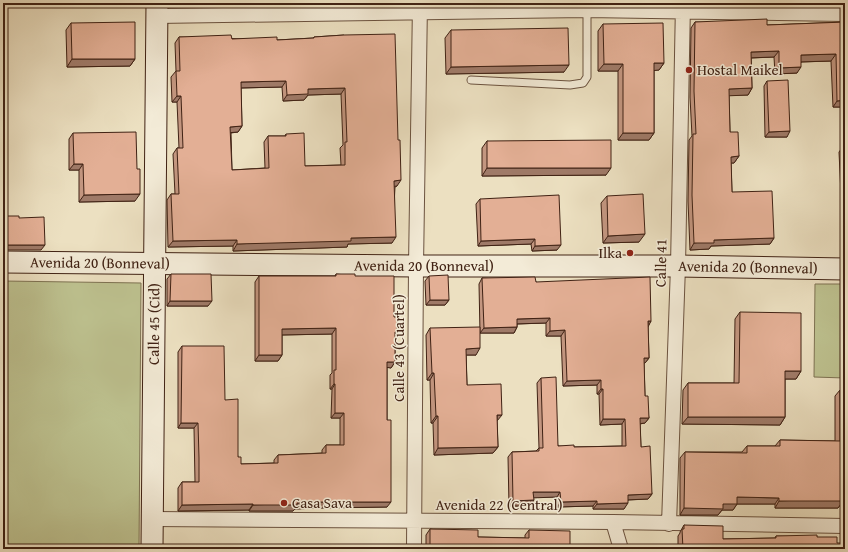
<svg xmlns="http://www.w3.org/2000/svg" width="848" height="552" viewBox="0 0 848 552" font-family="'Gentium Book Plus',serif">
<rect width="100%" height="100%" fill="#ece0c1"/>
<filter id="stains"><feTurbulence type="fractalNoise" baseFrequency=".005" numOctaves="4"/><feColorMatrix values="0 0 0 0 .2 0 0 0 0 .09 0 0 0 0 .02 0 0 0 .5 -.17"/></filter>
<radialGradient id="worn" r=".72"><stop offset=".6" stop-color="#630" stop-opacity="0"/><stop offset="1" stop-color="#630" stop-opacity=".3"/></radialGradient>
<path fill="#bdc18f" stroke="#7e7252" d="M3,281L141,283L139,549H3Z
M815,284H845V378L814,377Z"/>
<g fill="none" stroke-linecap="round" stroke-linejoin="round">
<defs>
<path id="lane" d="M471,80L570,85L583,83L587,77V10"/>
<path id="street" d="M157,16L587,10L845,14
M152,519L613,522L845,526
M613,522L621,549
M669,524L678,266L683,3
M414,549L416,266L420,3"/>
<g id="secondary">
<path id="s1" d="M3,262L416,266H678L845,269"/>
<path id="s2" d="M152,549L157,3"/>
</g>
</defs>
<use href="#lane" stroke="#6b523f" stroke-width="9"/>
<use href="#street" stroke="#6b523f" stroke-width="16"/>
<use href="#secondary" stroke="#402214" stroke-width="23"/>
<use href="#lane" stroke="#f3ebd7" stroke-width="7"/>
<use href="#street" stroke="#f3ebd7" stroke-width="14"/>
<use href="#secondary" stroke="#f3ebd7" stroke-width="21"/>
</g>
<path fill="#c39680" stroke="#402214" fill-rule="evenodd" d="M695,22L767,25L845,22V194H841L839,152L842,148L841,107H833L831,61L801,62L797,73L775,74L774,57L751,58L752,88L748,95H729L730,132L739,156L734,163H731L732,192L774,238L770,244L711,246L709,249L690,250L688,201L689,140L692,136L690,97L691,28Z
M71,23L135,59L130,66L67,67L66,30Z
M603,24L664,63L659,70H654V133L649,140H618V71H598V31Z
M451,30L564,72L446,74L445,38Z
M344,35L397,186L395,187L392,243L348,244L347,247L233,251V246L168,247L167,200L171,194H175L173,154L177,148H179L177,102H172L171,77L176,71L175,43L179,37L277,40L313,38L314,37ZM282,87L283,101L304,100L308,95L341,94L343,145L340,148L341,165L305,166L286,134L285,136H268L264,142L265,168L232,170L231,133L238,132L242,126L241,88Z
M767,81L787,137H765L764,86Z
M73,133L135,201L79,202V170H69V139Z
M487,141L606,175L482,176V148Z
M607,196L639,242L603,243L601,203Z
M480,199L557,250L532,251L531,244L478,246L476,204Z
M171,274L208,306H167V279Z
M336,274L355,276L394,317L395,335V362L391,368L387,367V507L316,508L295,509L293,511H249V510L178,511V488L182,482H195L194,428H178V352L182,346L225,400L238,457L241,464L274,463V460L278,455L322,453V450L326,445H340V418H331L332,389H330V375L332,373V334L282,335V355L278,361H255V282L259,276H335Z
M429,276L449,300L445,305H426L425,281Z
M482,278L536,282L651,321L648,326L649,358L645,363H644L645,396L649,418L645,423L640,424L641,447L652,494L648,499L628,500L624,509H593V506L557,507V497H533L530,506H509L508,457L512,452L536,451L539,448L537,383L541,378L558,446L574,447L622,446V424L600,425L599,394H597V385L563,386L561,336H546V323L517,324V327L514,333H480L479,284Z
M740,312L801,371L796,379H785V417L780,425L682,424L683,390L688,383H734L735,319Z
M430,328L476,355H466L467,385L497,421L498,447L493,453L434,455L433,423H431L430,380H427L426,335Z
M840,390L841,504L838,508H775V504H737L733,510H722L718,515H680V458L685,452H742L747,446H775L780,440L835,441V396Z
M684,525L723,539L775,538L776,536L817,537L837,543L845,549H678V536L680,533V532Z
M430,529L478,537L525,538V535L529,530L570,549H426V535Z"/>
<path fill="#9f7a68" stroke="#402214" d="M779,51L774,57L747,58L751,52Z
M836,54L831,61L797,62L801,55Z
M72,59H135L130,66L67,67Z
M654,63H664L659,70L649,71Z
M604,64H623L618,71H598Z
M569,65L564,72L446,74L451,67Z
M801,67L797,73L775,74L779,68Z
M286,81L282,87L237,88L241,82Z
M345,88L341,94L308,95L304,100L283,101L287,95L308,89Z
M752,88L748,95L724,96L729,89Z
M177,96H181L177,102H172Z
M845,100L841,107H833L837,101Z
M242,126L238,132L226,133L230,127Z
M790,131L787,137H765L769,132Z
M623,133H654L649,140H618Z
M739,156L734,163H726L731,157Z
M74,164H83L79,170H69Z
M487,168H611L606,175L482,176Z
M401,180L397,186L390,187L394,181Z
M845,188V194H841Z
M140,194L135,201L79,202L84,195Z
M645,234L639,242L603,243L608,236Z
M396,237L392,243L348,244L347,247L233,251L237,244L351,238Z
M774,238L770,244L711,246L709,249L690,250L694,243L714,240Z
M535,239L531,244L478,246L481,241Z
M237,240L233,246L168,247L173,241Z
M7,245H45L41,250H3V246Z
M561,245L557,250L532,251L535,246Z
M430,300H449L445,305H426Z
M170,301H212L208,306H167Z
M550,318L546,323L513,324L517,319Z
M648,321H651L648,327Z
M517,327L514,333H480L484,328Z
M336,328L332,334L278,335L282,329Z
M565,330L561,336H546L550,331Z
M480,348L476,355H462L466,349Z
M259,355H282L278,361H255Z
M644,358H649L645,363H640Z
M387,362H395L391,368L384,367Z
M785,371H801L796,379H780Z
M432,373H434L430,380H427Z
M601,380L597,385L563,386L567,381Z
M334,384H335L332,389H330Z
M601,389H603L599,394H597Z
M335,413H344L340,418H331Z
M497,415H502L497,421Z
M436,416H438L433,423H431Z
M688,417H785L780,425L682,424Z
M640,418H649L645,423L637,424Z
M603,419H625L622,424L600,425Z
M181,423H198L194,428H178Z
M498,447L493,453L434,455L438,448Z
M533,492H560L557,497L530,498Z
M652,494L648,499L624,500L628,495Z
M737,497L779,498L775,504H737L733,510H722L718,515H680L684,508L723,504Z
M845,498V504H841L838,508H775L779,501Z
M534,500L530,506H509L513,501Z
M597,501L593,506L557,507L561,502Z
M320,502H391L387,507L316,508L295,509L293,511H249L253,505Z
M628,503L624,509H593L597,504Z
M253,504L249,510L178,511L182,505Z"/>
<path fill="#e3af95" stroke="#402214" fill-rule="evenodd" d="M767,19V25L845,22V103V100L837,101L836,54L801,55V67L779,68V51L751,52L752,88L729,89L730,132H738L739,156L731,157L732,192L772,191L774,238L714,240V243H694L692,195L693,134H696L694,91L695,22Z
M135,22V59H72L71,23Z
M663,23L664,63H654V133H623V64H604L603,24Z
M568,28L569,65L451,67V30Z
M395,34L398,140H400L401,180L394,181L396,237L351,238V241L237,244V240L173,241L171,194H179L177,148H183L181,96H177L176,71H180L179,37L231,35L232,39L277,37V40L314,38V37L344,35ZM286,81L287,95L308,94V89L345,88L347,142H345V165L305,166L304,133L286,134V136H268L269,168L232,170L230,127L242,126L241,82Z
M788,80L790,131L769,132L767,81Z
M136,132L137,169H140V194L84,195L83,164H74L73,133Z
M611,140V168H487V141Z
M844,146H845V183Z
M643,194L645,234L608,236L607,196Z
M559,195L561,245L535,246V239L481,241L480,199Z
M3,216H19V218L44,217L45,245H7L3,246Z
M171,274H211L212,301H170Z
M336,274H355V276H394V317H397V332H395V362H387V420H391V502H320L297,503V505H253V504L182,505V482H199V458L198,423H181L182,346H224L225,400L238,399V457H241V464L278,463V455L326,453V445H344V413H335V384H334V370H336V328L282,329V355H259V276H336Z
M448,275L449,300H430L429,276Z
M535,277L536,282L650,277L651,321H648L649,358H644L645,396H648L649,418H640L641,447L650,446L652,494L628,495V503L597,504V501L561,502L560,492H533L534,500L513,501L512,452L539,451V448H543L541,378L556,377L558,446L574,445V447L626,446L625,419H603V389H601V380L567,381L565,330L550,331V318L517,319V327L484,328L482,278Z
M740,312L801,313V371H785V417H688V383H739Z
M480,327V348L466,349L467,385L501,384L502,415H497L498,447L438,448V416H436L434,373H432L430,328Z
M840,390H845V498H843V501H779V498L737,497V504H723V509L684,508L685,452L747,453V446H780V440L840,441Z
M684,525L723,526V539L776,538V536L817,535V537H837V543H845V549H683L682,529H684Z
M430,529L478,530V537L529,538V530L570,531V549H430Z"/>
<g fill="#8f2418" stroke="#f3ebd7" stroke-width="1.5">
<circle cx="689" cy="70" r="4"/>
<circle cx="630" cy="253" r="4"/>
<circle cx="284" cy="503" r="4"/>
</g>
<g text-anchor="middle" stroke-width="3" stroke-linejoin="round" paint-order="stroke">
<g font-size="15" fill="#402214" stroke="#f3ebd7" text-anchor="start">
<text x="697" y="75">Hostal Maikel</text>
<text x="622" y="258" text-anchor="end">Ilka</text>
<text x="292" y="508">Casa Sava</text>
</g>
<g font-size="15" fill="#402214" stroke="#f3ebd7">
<text dy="5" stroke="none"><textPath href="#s1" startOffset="97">Avenida 20 (Bonneval)</textPath></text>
<text transform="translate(661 263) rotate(-89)" y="5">Calle 41</text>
<text dy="5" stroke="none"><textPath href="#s1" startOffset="421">Avenida 20 (Bonneval)</textPath></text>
<text dy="5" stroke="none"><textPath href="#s1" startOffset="745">Avenida 20 (Bonneval)</textPath></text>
<text dy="5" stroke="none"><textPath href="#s2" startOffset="225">Calle 45 (Cid)</textPath></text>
<text transform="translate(399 348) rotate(-90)" y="5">Calle 43 (Cuartel)</text>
<text x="499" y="510">Avenida 22 (Central)</text>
</g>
</g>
<rect width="848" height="552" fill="none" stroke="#ece0c1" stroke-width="16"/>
<rect x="4" y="4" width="840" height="544" fill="none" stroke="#402214" stroke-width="2"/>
<rect x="8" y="8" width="832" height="536" fill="none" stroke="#402214"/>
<rect width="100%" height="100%" filter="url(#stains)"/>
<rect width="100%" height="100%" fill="url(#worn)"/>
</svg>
